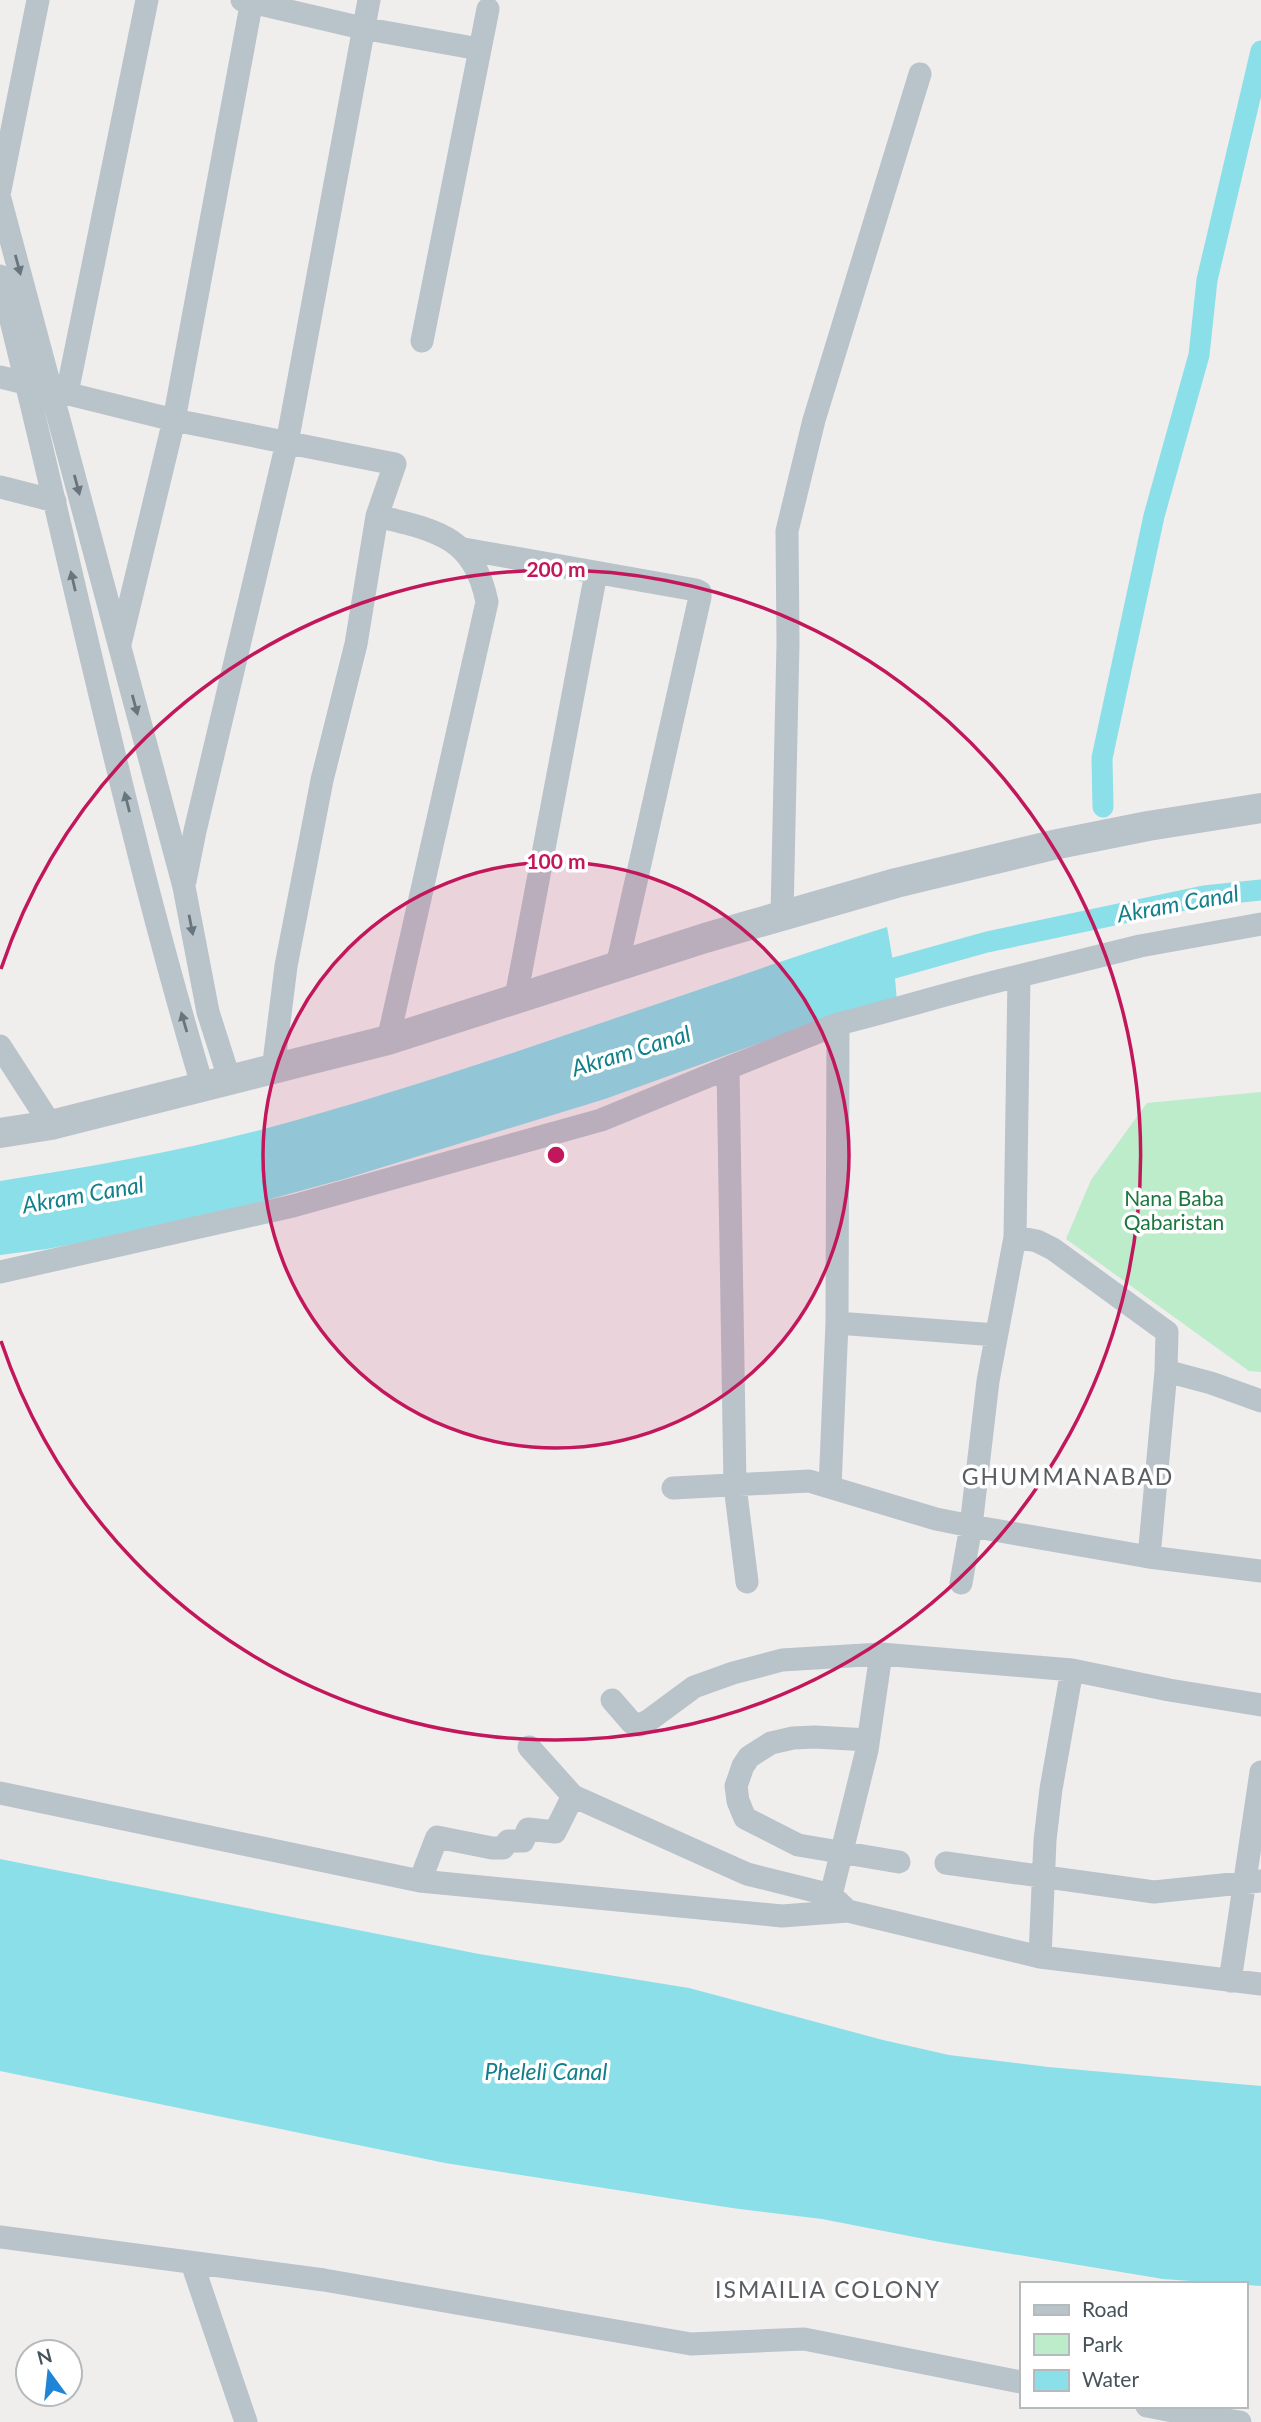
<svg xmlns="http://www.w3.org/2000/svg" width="1261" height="2422" viewBox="0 0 1261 2422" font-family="Lato,sans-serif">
<rect width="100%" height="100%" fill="#f0eded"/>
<path fill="#bcecc9" d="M1261,1092V1372L1249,1371L1066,1239L1091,1180L1147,1103Z"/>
<path fill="#8bdfe8" d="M887,927L894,967L897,1001L793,1031L605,1099L344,1179L175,1225L47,1249L0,1255V1181C88,1167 178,1152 264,1129C475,1072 679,993 887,927Z
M0,1859L479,1954L689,1988L883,2040L949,2055L1048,2067L1261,2086V2286L1163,2279L940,2242L822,2219L732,2208L445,2163L0,2071Z"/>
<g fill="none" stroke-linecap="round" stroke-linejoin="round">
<path stroke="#8bdfe8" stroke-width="21" d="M1103,807L1102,758L1154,516L1199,355L1207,280L1261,51
M869,975L987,942L1204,896L1261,890"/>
<path stroke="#b9c3ca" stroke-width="23" d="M242,0L362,28L479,49
M0,190L38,0
M0,199L184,887L208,1012L230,1081
M0,276C68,546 123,820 203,1088
M422,341L488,9
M0,377L174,420L395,464L377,516L356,644L322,780L286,966L273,1070
M67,393L147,0
M0,487L55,501
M377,516C435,530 474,536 487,602L388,1040
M464,549L696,590L700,592V597L617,966
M120,644L174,420L252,0
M185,881L195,831L287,443L369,0
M782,915L788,643L787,531L814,420L920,74
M516,997L596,573
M0,1046L51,1125
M1015,1237L1037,1241L1053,1249L1167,1332L1166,1371
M0,1272L293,1206L601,1120L728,1068
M837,1323L996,1335
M830,1487L837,1323L838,1024C899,1009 958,990 1019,976
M673,1488L809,1481L936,1519L971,1526L1149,1557L1261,1571
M1149,1557L1166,1371L1211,1383L1261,1401
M747,1582L735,1486L728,1068L838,1024
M961,1583L971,1526L988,1381L1015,1237L1019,976L1140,946L1261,924
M612,1700L632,1723L639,1725L648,1721L694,1687L733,1673L782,1660L881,1654
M868,1740L815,1737L793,1738L771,1743L749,1757L743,1766L736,1786L738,1801L745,1818L798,1845L899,1862
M529,1747L573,1796L747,1874L831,1895L848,1911L1040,1957L1261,1984
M0,1793L420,1881L782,1916L848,1911
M946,1863L1154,1892L1261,1881
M420,1881L437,1837L492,1848H503L508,1841H523L528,1829L555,1832L573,1796
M831,1895L867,1750L881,1654L1072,1670L1169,1690L1261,1705
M1040,1957L1045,1840L1051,1789L1072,1670
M1230,1981L1261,1772
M0,2237L324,2280L691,2344L804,2339L1021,2382
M192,2263L246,2422
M1147,2406L1194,2415
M1189,2422L1194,2415L1240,2422"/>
<path stroke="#b9c3ca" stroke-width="30" d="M0,1133L51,1125L388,1040L705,938L896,883L1053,845L1148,826L1261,808"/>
</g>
<defs><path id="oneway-solid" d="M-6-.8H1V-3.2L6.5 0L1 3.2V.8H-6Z" transform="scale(1.75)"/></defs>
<g fill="#68757c">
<use href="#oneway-solid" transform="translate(18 265) rotate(75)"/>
<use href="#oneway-solid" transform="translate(77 485) rotate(75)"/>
<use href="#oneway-solid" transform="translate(73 581) rotate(-103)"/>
<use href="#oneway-solid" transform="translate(135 705) rotate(75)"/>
<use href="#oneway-solid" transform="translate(127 802) rotate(-104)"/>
<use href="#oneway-solid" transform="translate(191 925) rotate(79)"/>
<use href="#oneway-solid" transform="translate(184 1022) rotate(-106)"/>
</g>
<circle cx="556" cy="1155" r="293" fill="#c2185b" fill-opacity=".12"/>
<g fill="none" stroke="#c2185b" stroke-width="3.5">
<circle cx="556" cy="1155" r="293"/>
<path d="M1 969A585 585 0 1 1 1 1341"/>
</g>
<g text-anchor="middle" stroke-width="7" stroke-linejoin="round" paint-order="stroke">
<g font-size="21" fill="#1a773e" stroke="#fff">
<text x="1174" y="1206">Nana Baba<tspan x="1174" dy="24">Qabaristan</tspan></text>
</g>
<g font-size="23" font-style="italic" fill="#12808b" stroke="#fff">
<text transform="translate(1178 904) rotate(-10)" y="8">Akram Canal</text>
<text transform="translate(631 1051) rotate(-17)" y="8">Akram Canal</text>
<text transform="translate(83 1195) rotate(-10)" y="8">Akram Canal</text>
<text x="546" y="2080">Pheleli Canal</text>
</g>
<g font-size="23" letter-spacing="2" fill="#5a5e62" stroke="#fff">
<text x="1068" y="1485">GHUMMANABAD</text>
<text x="828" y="2298">ISMAILIA COLONY</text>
</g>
</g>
<circle cx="556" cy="1155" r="10" fill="#c2185b" stroke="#fff" stroke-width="3.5"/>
<g font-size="21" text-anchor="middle" font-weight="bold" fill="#c2185b" stroke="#fff" stroke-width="7" stroke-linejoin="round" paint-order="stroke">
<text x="556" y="577">200 m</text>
<text x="556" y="869">100 m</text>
</g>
<rect x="1020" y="2282" width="228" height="126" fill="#ffffff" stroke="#b5babd" stroke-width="2"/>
<rect x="1034" y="2305" width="35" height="10" fill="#b9c3ca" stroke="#b5babd" stroke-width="2"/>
<text x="1082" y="2317" font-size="21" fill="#46535a">Road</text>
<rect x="1034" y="2334" width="35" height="21" fill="#bcecc9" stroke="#b5babd" stroke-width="2"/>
<text x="1082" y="2352" font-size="21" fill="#46535a">Park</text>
<rect x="1034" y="2370" width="35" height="21" fill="#8bdfe8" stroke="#b5babd" stroke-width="2"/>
<text x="1082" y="2387" font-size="21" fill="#46535a">Water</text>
<g transform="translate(49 2373) rotate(345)"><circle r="33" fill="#ffffff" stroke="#b5babd" stroke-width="2"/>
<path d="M0-5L12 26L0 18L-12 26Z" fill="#2085d6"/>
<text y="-10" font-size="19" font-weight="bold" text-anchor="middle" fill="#46535a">N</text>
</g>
</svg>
